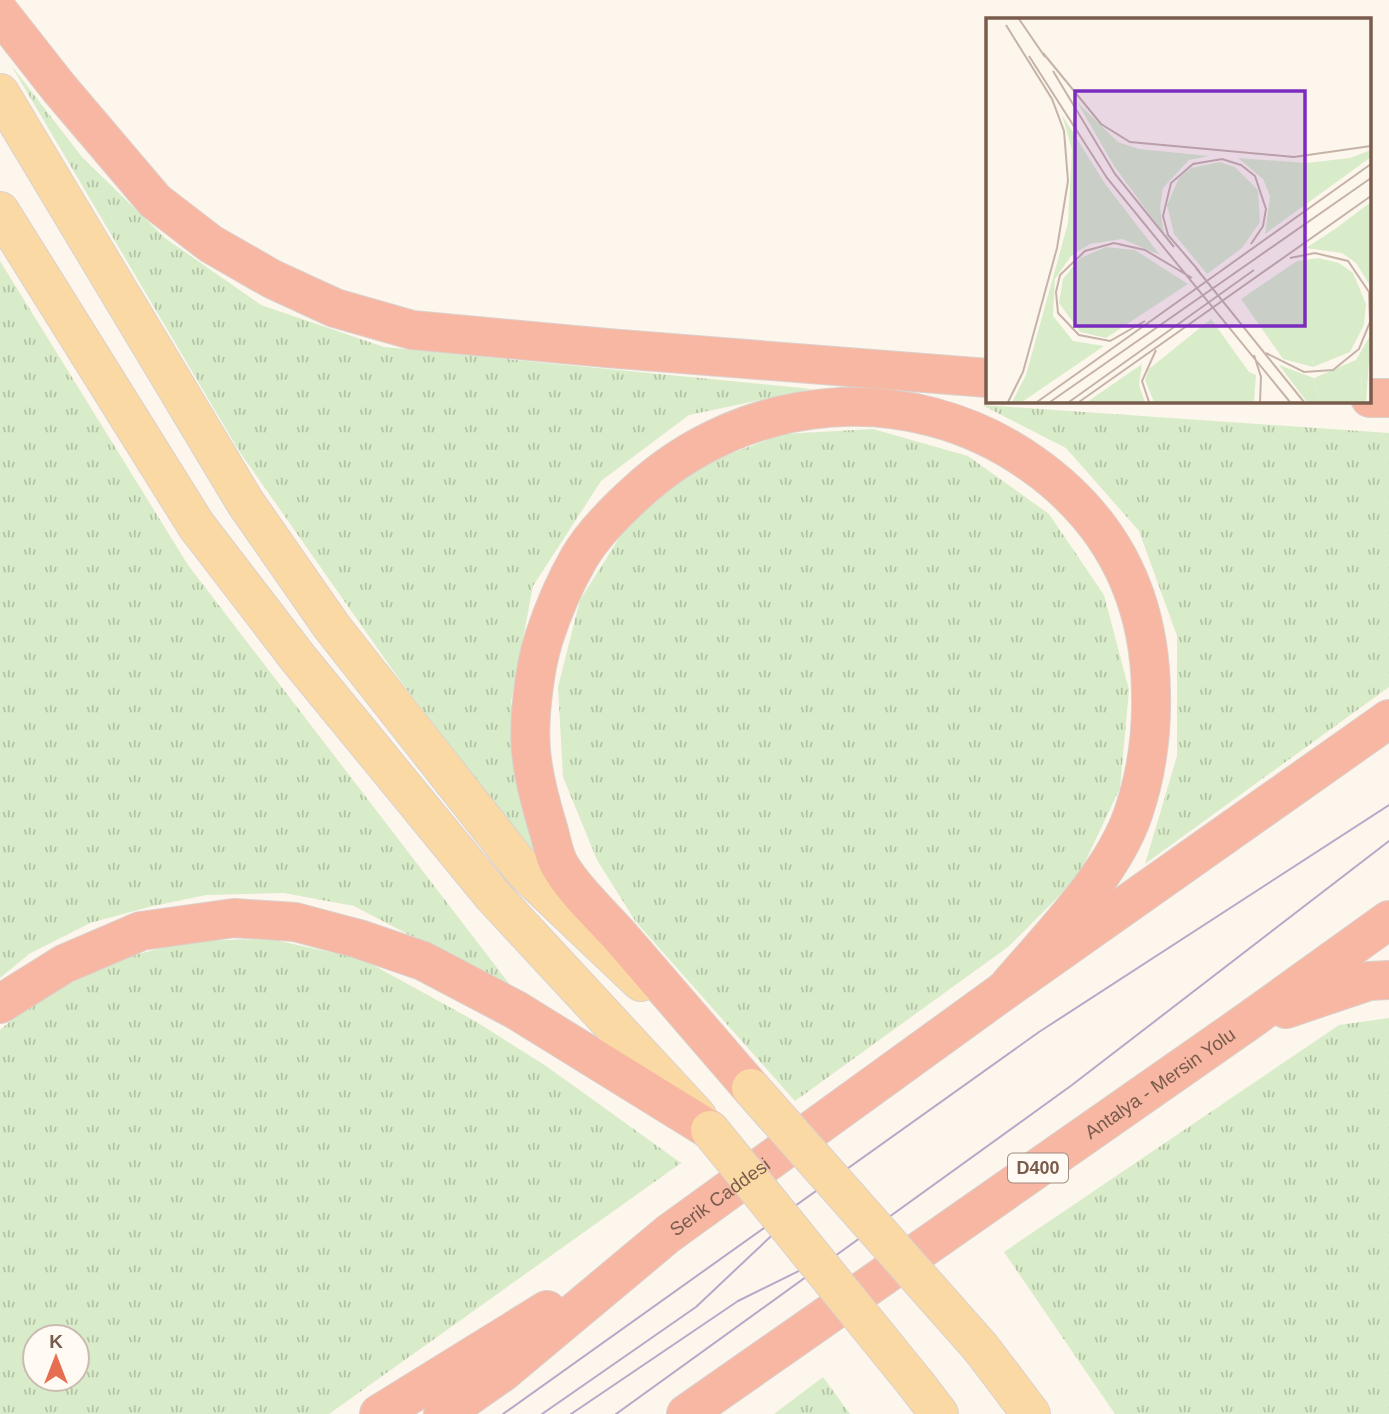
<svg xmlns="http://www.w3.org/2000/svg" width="1389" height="1414" viewBox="0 0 1389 1414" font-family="Arial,sans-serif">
<defs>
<pattern id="grass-tufts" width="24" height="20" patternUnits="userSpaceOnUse" patternTransform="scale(1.75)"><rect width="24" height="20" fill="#d8ecc9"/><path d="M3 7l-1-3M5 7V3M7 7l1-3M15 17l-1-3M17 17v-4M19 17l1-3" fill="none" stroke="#b4c2a5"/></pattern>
</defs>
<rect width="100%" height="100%" fill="#fdf6ec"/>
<path fill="url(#grass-tufts)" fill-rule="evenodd" d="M11,65L82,157L165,238L261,305L384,347L812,389L689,415L601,481L533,586L511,702L538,860L399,679L239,451Z
M0,261L188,565L514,990L354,906L284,893L206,895L149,907L90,923L29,954L0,978Z
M982,405L1389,433V687L1145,864L1177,756V636L1139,531L1066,448Z
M873,429L968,456L1049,514L1104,595L1129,690L1120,788L1078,877L1008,947L795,1101L636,922L597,860L563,777L558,687L580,600L628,524L698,466L783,434Z
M270,939L362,959L475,1021L546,1066L681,1163L329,1414H0V1030L28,1006L113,961L187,941ZM35,1337H77V1379H35Z
M1389,1018V1414H1115L1004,1252L1339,1025Z
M823,1377L850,1414H774Z"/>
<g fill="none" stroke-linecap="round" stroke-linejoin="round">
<defs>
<path id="major" d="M0,93L245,502L332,627L524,871L641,982
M0,211L196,525L298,658L493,896L697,1116
M981,1348L1031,1414
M916,1384L939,1414"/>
<g id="highway">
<path d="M0,13L59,88L155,201L211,244L272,279L335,308L412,330L607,348L988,378"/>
<path d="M1370,398H1389"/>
<path d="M0,1004L64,964L141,931L234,918L295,922L359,939L423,961L516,1010L710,1130"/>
<path d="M1286,1009L1369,981L1389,980"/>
<path d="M751,1088C707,1037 663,986 619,935C601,915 576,892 562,869C554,858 552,841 548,828C541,805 535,783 532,760C527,727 534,669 544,638C553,610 564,584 579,558C593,534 615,512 636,493C745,392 909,377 1031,463C1111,519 1150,596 1151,693C1152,733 1146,776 1133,814C1112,876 1047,940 1005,990"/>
<path d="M379,1414L547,1310"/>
<path id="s1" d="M443,1414L503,1372L668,1234L1005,990L1389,719"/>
<path id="s2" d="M686,1414L1247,1022L1389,920"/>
</g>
</defs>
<use href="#major" stroke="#dad1cd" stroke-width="40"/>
<use href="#highway" stroke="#dad1cd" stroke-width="40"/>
<use href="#major" stroke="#fbd9a5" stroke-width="38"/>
<use href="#highway" stroke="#f7b7a3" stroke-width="38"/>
<path stroke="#b9a8c9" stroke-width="2" d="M503,1414L1039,1032L1389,805
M542,1414L696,1307L786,1222
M571,1414L738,1301L813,1264
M616,1414L1072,1085L1389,841"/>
<defs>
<path id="major-bridge" d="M751,1088L981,1348
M710,1130L916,1384"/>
</defs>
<use href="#major-bridge" stroke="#dad1cd" stroke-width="40" stroke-linecap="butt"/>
<use href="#major-bridge" stroke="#fbd9a5" stroke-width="38"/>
</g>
<g text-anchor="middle" stroke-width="5" stroke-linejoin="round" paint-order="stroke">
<rect fill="#fffaf3" stroke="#a28b7f" stroke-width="2" x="1008" y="1153.5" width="60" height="29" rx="5"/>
<g font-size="18" font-weight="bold" fill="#7a5c4d">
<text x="1038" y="1174">D400</text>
</g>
<g font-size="19" fill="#7a5c4d" stroke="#fffaf3">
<text dy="7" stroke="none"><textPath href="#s2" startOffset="578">Antalya - Mersin Yolu</textPath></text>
<text dy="7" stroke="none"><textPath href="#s1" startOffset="352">Serik Caddesi</textPath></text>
</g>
</g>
<g transform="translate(986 18)">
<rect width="385" height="385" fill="#fdf6ec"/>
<path d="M91,84L132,124L153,131L223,138L203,142L177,170L174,190L178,216L128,148ZM76,97L120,167L174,237L136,221L104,226L85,238L69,261L67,298L87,323L118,328L36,384H26L40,357L82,205L86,132ZM385,132V139L279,216L284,178L277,161L252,140L320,145L364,140ZM234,144L249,149L272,172L274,204L256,230L221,256L188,216L181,187L193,160L205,150ZM349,211L385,252V269L370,245L356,235L320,230ZM120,229L149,232L202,266L120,320L94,314L73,285L77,261L94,240ZM332,240L325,323L327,349L297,341L255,281L311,243ZM225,301L263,354L270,357L268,384H168L159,362L163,351ZM385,316L380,384H375L376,352L370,342ZM156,346L153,367L159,384H101ZM293,347L328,360L333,384H321Z" fill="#d8ecc9"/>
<path d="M385,184V252L349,211ZM332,240L353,245L367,255L380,286L378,307L364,334L327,349L324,321ZM370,342L376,352L375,384H333L328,360Z" fill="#d8ecc9"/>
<path fill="none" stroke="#c5b3a7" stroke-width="2" d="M33,1L59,39M20,7L66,81L78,113L82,163L71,230L37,354L22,384M57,35L115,106L144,124L308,139L385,128M43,38L121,160L304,384M67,53L129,156L188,229M210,250L318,384M213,253L182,217L177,198L185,165L207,146L236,141L255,147L269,158L280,191L277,208L265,226M159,303L124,323L93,317L72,295L70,274L74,257L99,233L128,225L159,232L206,260M280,335L318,354L347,352L373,331L384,304L383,274L362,243L329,235L304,240M268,337L275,359L274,384M51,384L385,146M64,384L385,160M83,384L268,252M93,384L385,178M163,384L156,363L170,332"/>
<path fill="#7b2cbf" fill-opacity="0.15" stroke="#7b2cbf" stroke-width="3.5" d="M89,73H319V308H89Z"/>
<rect width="385" height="385" fill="none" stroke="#7a5c4d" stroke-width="3.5"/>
</g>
<g transform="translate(56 1358)"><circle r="33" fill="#fffaf3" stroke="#cabbb1" stroke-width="2"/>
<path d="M0-5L12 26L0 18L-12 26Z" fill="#e76f51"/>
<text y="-10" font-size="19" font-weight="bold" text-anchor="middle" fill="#7a5c4d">K</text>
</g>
</svg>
